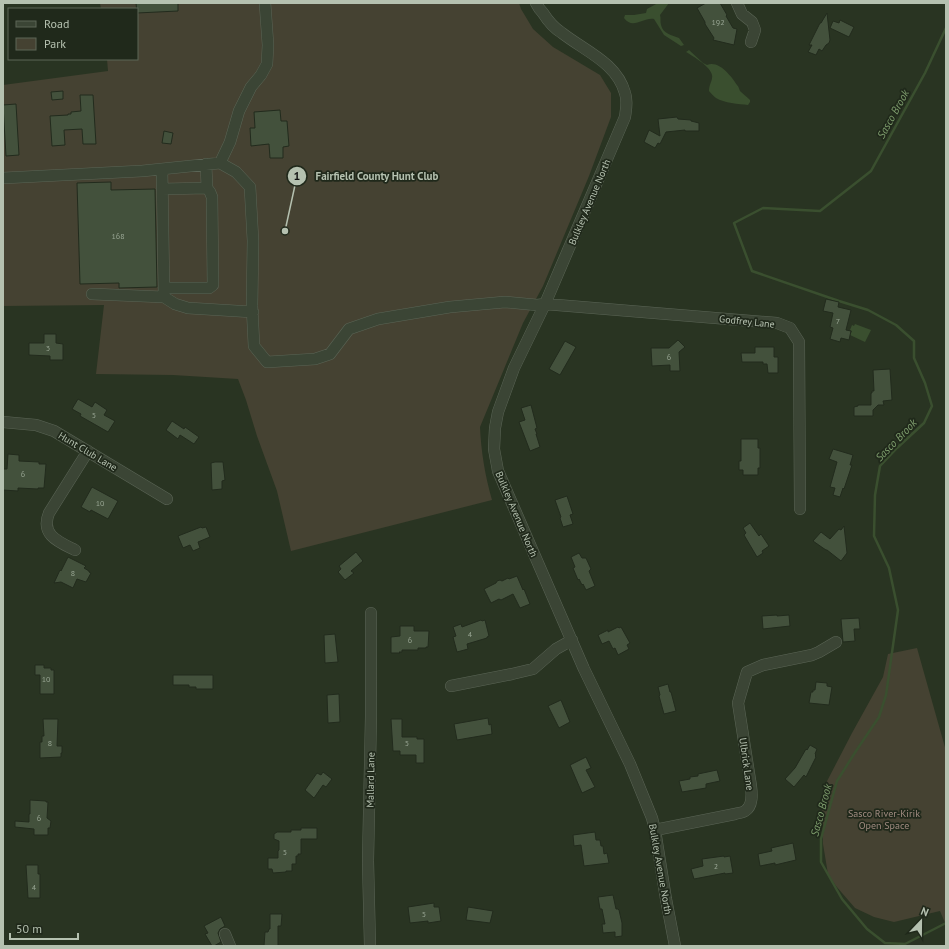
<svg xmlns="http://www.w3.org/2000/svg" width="949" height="949" viewBox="0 0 949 949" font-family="'PT Sans',sans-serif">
<rect width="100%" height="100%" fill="#293422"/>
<path fill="#454232" d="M100,3H519L521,9L533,29L553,47L600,75L611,93V117L589,176L543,286L523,323L480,427C481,451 485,476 492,500L291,551L277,491L257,436L246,400L238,379L173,375L96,374L104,305L3,306V85L108,71L107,59H137V9H101Z
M917,648L946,751V925L940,911L894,922L874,917L855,908L836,886L828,874L823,844L822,801L824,787L852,733L883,677L888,654Z"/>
<path fill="#3a4f2f" d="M658,3H669L660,15C661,18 660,22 661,25C663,34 672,35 679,38L684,45L681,46L664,35L654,19C643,17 633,30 624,18L625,15H634L646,13L647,9Z
M689,50L703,63L707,65C719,60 731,76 737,85C739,87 739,89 740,91C743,94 747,97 750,100V102L748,105C739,104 724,103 716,98C713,96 711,93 709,91C709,84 713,80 712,75C711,67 693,56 686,52Z
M855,324L871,330L865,342L850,335L852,331L850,330L852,325L854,326Z"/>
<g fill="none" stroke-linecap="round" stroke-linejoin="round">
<path stroke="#3a4f2f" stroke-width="2.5" d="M946,28L925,73L871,171L820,211L763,208L734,223L752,271L839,301L868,310L896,325L914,341V358L925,383L932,406L924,423L897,448L880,466L875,495L874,536L889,568L898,610L886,695L879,717L856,751L837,781L821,839V862L842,899L867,929L885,943L905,944L946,923"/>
</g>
<path fill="#43513c" stroke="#222b1d" d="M136,3H178V11L137,13Z
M706,3H720L727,15L726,16L733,28L737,29L734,45L713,40L714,38L705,24V22L697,8Z
M827,13L830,40L829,43L826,45L822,51L819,49L816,55L808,52L812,45H809L820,23H821Z
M840,20L854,27L849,37L830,28L833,21L839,23Z
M63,91V99L52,100L51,92Z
M80,95H93L96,144H83L82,129L64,130L65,145L52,146L50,116L68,115V114H71V112L81,111Z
M16,104L19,155L6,156L3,105Z
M280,110L281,121H287L289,146L283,147V158H270L269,144L251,146L250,128H255L254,112Z
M677,117L678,119L691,120V121L699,123V131H685V130L666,132L660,144L658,143L655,148L644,142L649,130L660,136L658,119Z
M164,131L173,133L171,144L162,143Z
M111,182V190L155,189L157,287L119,288V283L80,284L77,183Z
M826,299L839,302L838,307L851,310L846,330L851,331L849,340L841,338L840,342L830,339L833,328L830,327L833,313L823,311Z
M44,334H56V343L63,344V360H50V356L29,355V343H44Z
M678,340L685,347L679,352L680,371H670V365L652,366L651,348H669Z
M565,341L576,347L560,375L549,369Z
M755,347H774V357H778V373H768L767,364H763V362H742L741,353H755Z
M890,369L892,400L883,401L884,405H878L873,410V416H854V407L858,406V405H871V393H872V391H874L873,370Z
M78,399L92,407L95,402L107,410L104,415L115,421L108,432L80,416L81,414L72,409Z
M531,405L537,428L535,429L537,434H536L540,447L530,451L519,422L525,420L521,408Z
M172,421L184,429L185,427L199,437L194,444L180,435L178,439L166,430Z
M741,439H758V448H760V468H758V475H743V470H739V461H741Z
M833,449L853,455L850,465H852L844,489L843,488L840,497L833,495L835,488L830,487L837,462L829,459Z
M8,454L19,455V461L39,462V464H46L44,488H38V489L18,488V491L3,490V469H7Z
M215,462H223L225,480L222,481V489L212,490L211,463Z
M92,487L118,501L108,519L91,510L90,512L81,507Z
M567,496L573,514L570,515L573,524L563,527L560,518L561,517L555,500Z
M750,523L759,536L761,534L769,546L762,551L763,553L757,557L744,535L746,533L743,528Z
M844,526L847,553L841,561L827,550H826L823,548L813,541L821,532L830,539L839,529L841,530Z
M201,527L202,528L206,527L210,537L198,542L200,548L193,551L190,545L183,548L178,536Z
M356,552L363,561L351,571L354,573L345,580L338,572L341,569L339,566Z
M579,553L582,558H586L591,569L589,571L595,586L586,590L583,584L582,585L579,579L578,580L573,568L575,567L571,557Z
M68,557L86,566L84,568L89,571V572L91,573L86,582L77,579L73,588L61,582L54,583L60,570L61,571Z
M517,576L523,590L524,589L530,604L520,608L513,594L501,600L499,599L491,603L484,589L496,583L497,581L500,580L502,581L508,578L509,579Z
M777,615V616L789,615L790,626L763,629L762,616Z
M859,618L860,629H854L855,641L843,642L841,619Z
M481,620L482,621L485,620L489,636L487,637V638L467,644L468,649L457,652L453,637L456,636L453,627L461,624L462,627Z
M400,626H414V631H429L428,647H426V648H418V650H402V652H399L400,653H391V637L400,636Z
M618,627L619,628L621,627L630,643L627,645L629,649L618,655L615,648L613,649L609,641L602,644L598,635L608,630V632Z
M335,634L338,662L325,663L324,635Z
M35,665H44V668H51V670H54V694H40V675H35Z
M173,675H213V689H196V687H189V685H173Z
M816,682L827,683V686L832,687L829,705L809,703L811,692H813V690H815Z
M668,684L670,692H671L676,711L664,714L659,696L660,695L658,687Z
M339,694L340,722L328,723L327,695Z
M561,700L570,722L559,728L548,706Z
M488,718L489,725L491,724L492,734L457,740L454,724Z
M43,719H58L57,746H62V753H61V757L40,758V742H42V736H44Z
M391,719H402V737H417V739H424V763H416V755H400V751H393Z
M810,745L817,749L815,754L816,755L815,756L816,757L806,777L804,775L794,787L785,779L795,768L806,749L807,750Z
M586,757L591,768L586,770L595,787L582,793L570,765Z
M717,770L720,781L706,784V788L682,792L679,781L690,779V777L698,776V774Z
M323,772L332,779L326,787L323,785L314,798L305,790L317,773L321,775Z
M30,800L46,801V802H48L47,818L51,821L50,828H48V835H34V829L15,827V821L29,822V814H30Z
M301,828H317V839H301V854H298V856H296V864H292V871H286V872L273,873L272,869H268V858H278V851L279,850V841L274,839V834L277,832H291V830H301Z
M595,832L596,840H600L601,846H603L604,854L607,853L609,863L584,866L581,845L574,846L573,835Z
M793,843L796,860L775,865V863L760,866L758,854L772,851L771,848Z
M724,856V857L730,856L733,873L725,874V873L720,874L694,879L691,869L703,866L702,859Z
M26,865H38V874H40V898H28Z
M613,895L616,909H618L619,910L622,923V936L615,937V932L603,933L602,924H605L602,909H600L598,897Z
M434,903V907H439L441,921L428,923V921L410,923L408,907Z
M468,907L493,911L490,923L466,920Z
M270,914H282L281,926H278V946H264L265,932H268L269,929H270Z
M221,917L225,926L220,929L218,933L221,942L214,946H212L205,934L208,933L204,926Z"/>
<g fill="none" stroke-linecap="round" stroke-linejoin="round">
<defs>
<path id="minor" d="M536,3C538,7 540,10 543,13C548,21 554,28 562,33C585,51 617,63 625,93C628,101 626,109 625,117L545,304L514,368L498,412L495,428L494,449L498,471L584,669L630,764L652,818L655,830L666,899L675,946
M737,3L742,14L752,22L755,30L751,42
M220,163L230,142L239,111L251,87L261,75L267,64L268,45L265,3
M162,169L164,294
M3,178L142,171L220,163L236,172L250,187L253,241L252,306L254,346L267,362L315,359L330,354L349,329L378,319L450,307L505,302L537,305L545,304L777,323L790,328L799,342L800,509
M162,189L207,188
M164,288H209L213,285L212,197L210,192L207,188L206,164
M92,294L164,297L175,304L188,308L253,312
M3,422L36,425L54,431L167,499
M75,550C59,542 40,535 49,513L88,451
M451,686L512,674L533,669L556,649L572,640
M655,830L735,814C738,813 742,813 745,811C753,806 752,794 751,786L738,703L747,672L763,665L812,655L819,652L836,642
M225,934L230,946
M370,946L368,861L371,716V613"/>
</defs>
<use href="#minor" stroke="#5b6556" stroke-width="12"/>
<use href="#minor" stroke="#3b4535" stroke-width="11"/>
</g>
<g text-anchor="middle" stroke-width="3.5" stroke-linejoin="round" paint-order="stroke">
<g font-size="8" fill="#98a593">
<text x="718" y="25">192</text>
<text x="118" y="239">168</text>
<text x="838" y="324">7</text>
<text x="48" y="351">3</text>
<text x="669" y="360">6</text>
<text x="94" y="418">5</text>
<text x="23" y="477">6</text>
<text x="100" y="506">10</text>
<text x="73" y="576">8</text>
<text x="470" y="637">4</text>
<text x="410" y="643">6</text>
<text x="46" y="682">10</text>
<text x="50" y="746">8</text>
<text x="407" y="746">5</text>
<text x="39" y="821">6</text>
<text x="285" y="855">5</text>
<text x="716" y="869">2</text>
<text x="34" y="890">4</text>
<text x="424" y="917">5</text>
</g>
<g font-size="10" fill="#b5c1b0" stroke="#20291b">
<text transform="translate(589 202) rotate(-67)" y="4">Bulkley Avenue North</text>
<text transform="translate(747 321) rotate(6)" y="4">Godfrey Lane</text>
<text transform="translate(88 451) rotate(31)" y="4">Hunt Club Lane</text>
<text transform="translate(517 514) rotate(67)" y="4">Bulkley Avenue North</text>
<text transform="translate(747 764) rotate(82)" y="4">Ulbrick Lane</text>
<text transform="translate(370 780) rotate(-89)" y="4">Mallard Lane</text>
<text transform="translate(661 869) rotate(80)" y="4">Bulkley Avenue North</text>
</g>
<g font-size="10" fill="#a08b80" stroke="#20291b">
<text x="884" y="817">Sasco River-Kirik<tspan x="884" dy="12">Open Space</tspan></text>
</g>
<g font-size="11" font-style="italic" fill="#7e9d6d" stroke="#20291b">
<text transform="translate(893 114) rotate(-61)" y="4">Sasco Brook</text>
<text transform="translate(896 440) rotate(-46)" y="4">Sasco Brook</text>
<text transform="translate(821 810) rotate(-75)" y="4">Sasco Brook</text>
</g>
</g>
<path fill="none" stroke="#b5c1b0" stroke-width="1.5" d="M285 231L297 176"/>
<g fill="#b5c1b0" stroke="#20291b" stroke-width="1.5">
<circle cx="285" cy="231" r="4"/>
<circle cx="297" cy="176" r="10"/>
</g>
<g font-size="12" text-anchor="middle" font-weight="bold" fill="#111">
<text x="297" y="180">1</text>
</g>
<g font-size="11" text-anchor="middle" font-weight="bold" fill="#b5c1b0" stroke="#20291b" stroke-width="3.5" stroke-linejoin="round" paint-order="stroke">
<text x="377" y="180">Fairfield County Hunt Club</text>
</g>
<rect width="949" height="949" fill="none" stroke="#b5c1b0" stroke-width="8"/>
<rect x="8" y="8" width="130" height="52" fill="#20291b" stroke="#5c6657"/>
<rect x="16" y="21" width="20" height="6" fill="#3b4535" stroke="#5c6657"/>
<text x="44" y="28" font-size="12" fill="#b5c1b0">Road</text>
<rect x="16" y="38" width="20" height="12" fill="#454232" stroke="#5c6657"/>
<text x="44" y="48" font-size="12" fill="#b5c1b0">Park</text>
<g transform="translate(921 921) rotate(22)" stroke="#20291b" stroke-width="3" paint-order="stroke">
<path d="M0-3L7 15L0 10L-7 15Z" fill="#b5c1b0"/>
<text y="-6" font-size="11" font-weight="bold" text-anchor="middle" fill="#b5c1b0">N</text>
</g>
<path d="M10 933v6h68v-6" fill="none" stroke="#b5c1b0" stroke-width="2"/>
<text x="16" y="933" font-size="12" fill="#b5c1b0" stroke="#20291b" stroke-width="3" paint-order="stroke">50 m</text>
</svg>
